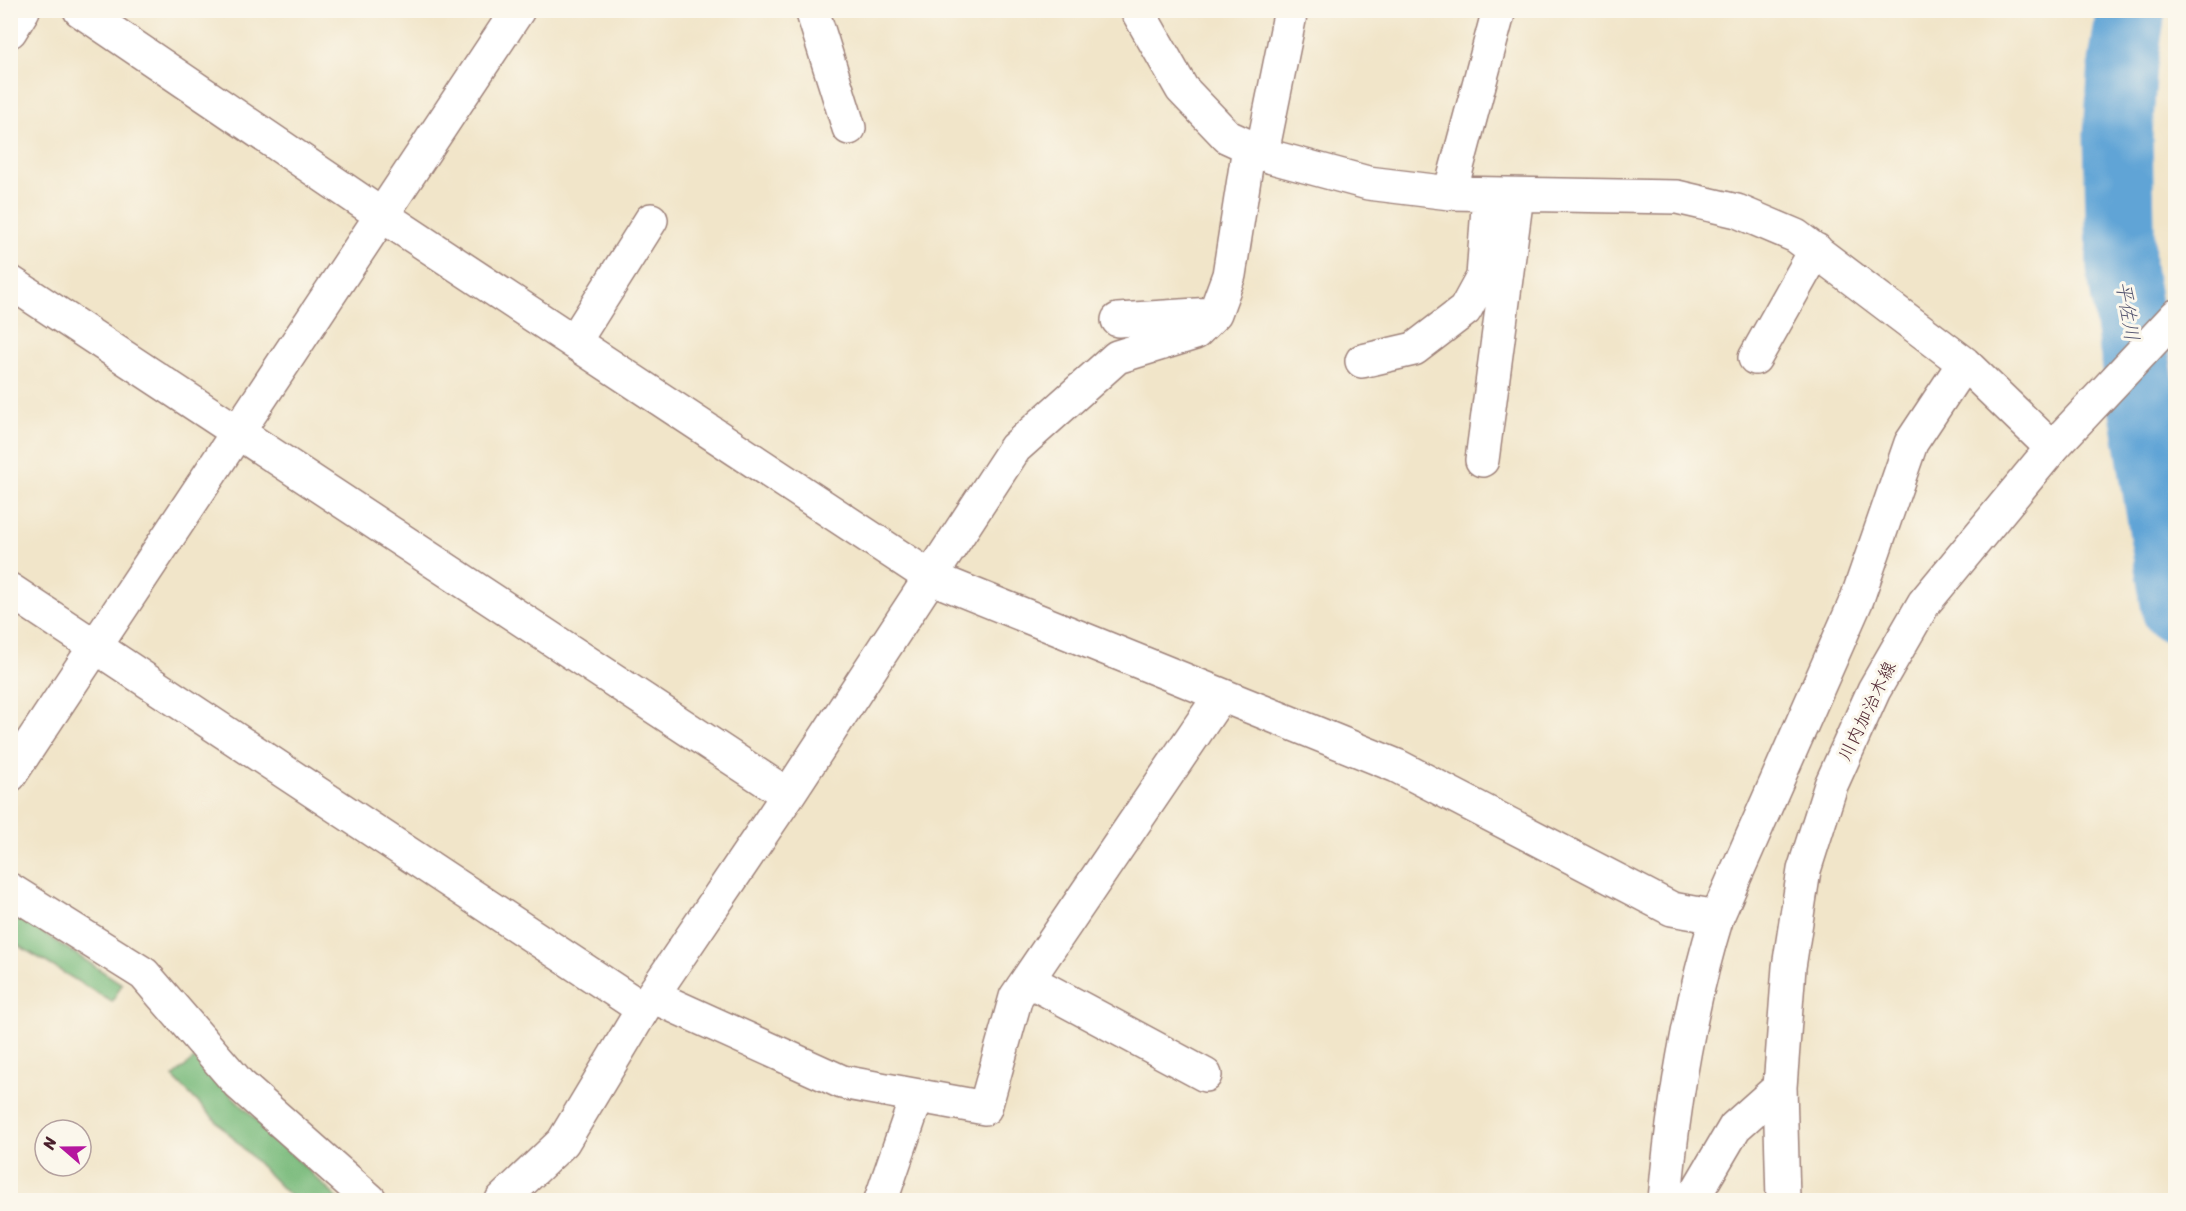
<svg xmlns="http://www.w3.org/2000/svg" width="2186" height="1211" viewBox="0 0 2186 1211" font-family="Sriracha,'Klee One',sans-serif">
<rect width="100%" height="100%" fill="#fbf7ec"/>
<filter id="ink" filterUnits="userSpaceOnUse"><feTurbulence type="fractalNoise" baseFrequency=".0167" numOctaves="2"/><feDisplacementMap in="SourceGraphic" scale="12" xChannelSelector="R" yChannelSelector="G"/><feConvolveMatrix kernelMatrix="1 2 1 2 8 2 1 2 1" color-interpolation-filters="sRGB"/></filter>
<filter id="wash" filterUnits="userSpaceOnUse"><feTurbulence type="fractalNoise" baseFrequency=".008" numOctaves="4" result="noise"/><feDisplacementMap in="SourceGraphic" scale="24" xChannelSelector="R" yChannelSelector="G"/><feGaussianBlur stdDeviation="1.35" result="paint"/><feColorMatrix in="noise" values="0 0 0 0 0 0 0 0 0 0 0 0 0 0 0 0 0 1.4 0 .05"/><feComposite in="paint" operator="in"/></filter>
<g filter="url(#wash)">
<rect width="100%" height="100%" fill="#f1e5c9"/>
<path fill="#7abb7d" stroke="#626d54" stroke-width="1.5" d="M11,912L122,984L112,1002L11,941Z
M194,1059L339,1200H294L173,1077Z"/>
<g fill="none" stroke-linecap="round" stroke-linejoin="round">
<path stroke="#61a4d6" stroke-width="69" d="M2131,10L2123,63L2118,134L2121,268L2176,609"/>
</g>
</g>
<g filter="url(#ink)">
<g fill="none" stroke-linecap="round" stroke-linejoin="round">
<defs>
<path id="minor" d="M80,10L383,216L930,577L1397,766L1672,909L1717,917
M812,10L849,128
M1137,10L1182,89L1228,137L1272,157L1368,183L1450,193L1677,197L1737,211L1796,236L1964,363L2052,448
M10,31L23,10
M1262,153L1291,10
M1450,193L1499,10
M10,282L788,795
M1118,320L1212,314
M574,342L651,220
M1755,358L1816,250
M1362,361L1414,349L1465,310L1483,277L1489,194
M1482,460L1517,195
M10,590L643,1009
M10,775L518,10
M10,890L144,974L239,1084L370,1200
M1028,980L1205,1075
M652,996L842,1082L985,1108L1016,997L1221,695
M502,1200L563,1142L643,1009L788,795L1015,448L1117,357L1195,333L1215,313L1229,275L1249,147
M881,1200L917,1096
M1665,1200C1673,1105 1689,1008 1717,917L1857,599L1911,443L1964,363"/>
<path id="major" d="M1692,1200L1735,1127L1780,1087
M1783,1200L1780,1087L1789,967L1804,870L1831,785L1874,690L1924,603L2052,448L2176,316"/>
</defs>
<use href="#minor" stroke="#9e827a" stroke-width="36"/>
<use href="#major" stroke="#9e827a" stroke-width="36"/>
<use href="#minor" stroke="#fff" stroke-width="33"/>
<use href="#major" stroke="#fff" stroke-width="33"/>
</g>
</g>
<g text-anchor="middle" stroke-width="6" stroke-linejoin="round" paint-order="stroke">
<g font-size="18" fill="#4a1f2b" stroke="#fbf7ec">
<text transform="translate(1867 711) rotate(-64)" y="6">川内加治木線</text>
</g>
<g font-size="20" font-style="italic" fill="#53546f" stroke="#fbf7ec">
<text transform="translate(2128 311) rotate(81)" y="7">平佐川</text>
</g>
</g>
<rect width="2186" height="1211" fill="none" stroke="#fbf7ec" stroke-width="36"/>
<g transform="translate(63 1148) rotate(290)"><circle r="28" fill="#fbf7ec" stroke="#b4a19f" stroke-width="1.5"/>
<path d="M0-4.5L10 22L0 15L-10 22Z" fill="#b5179e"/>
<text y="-9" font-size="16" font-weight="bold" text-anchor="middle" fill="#4a1f2b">N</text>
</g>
</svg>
